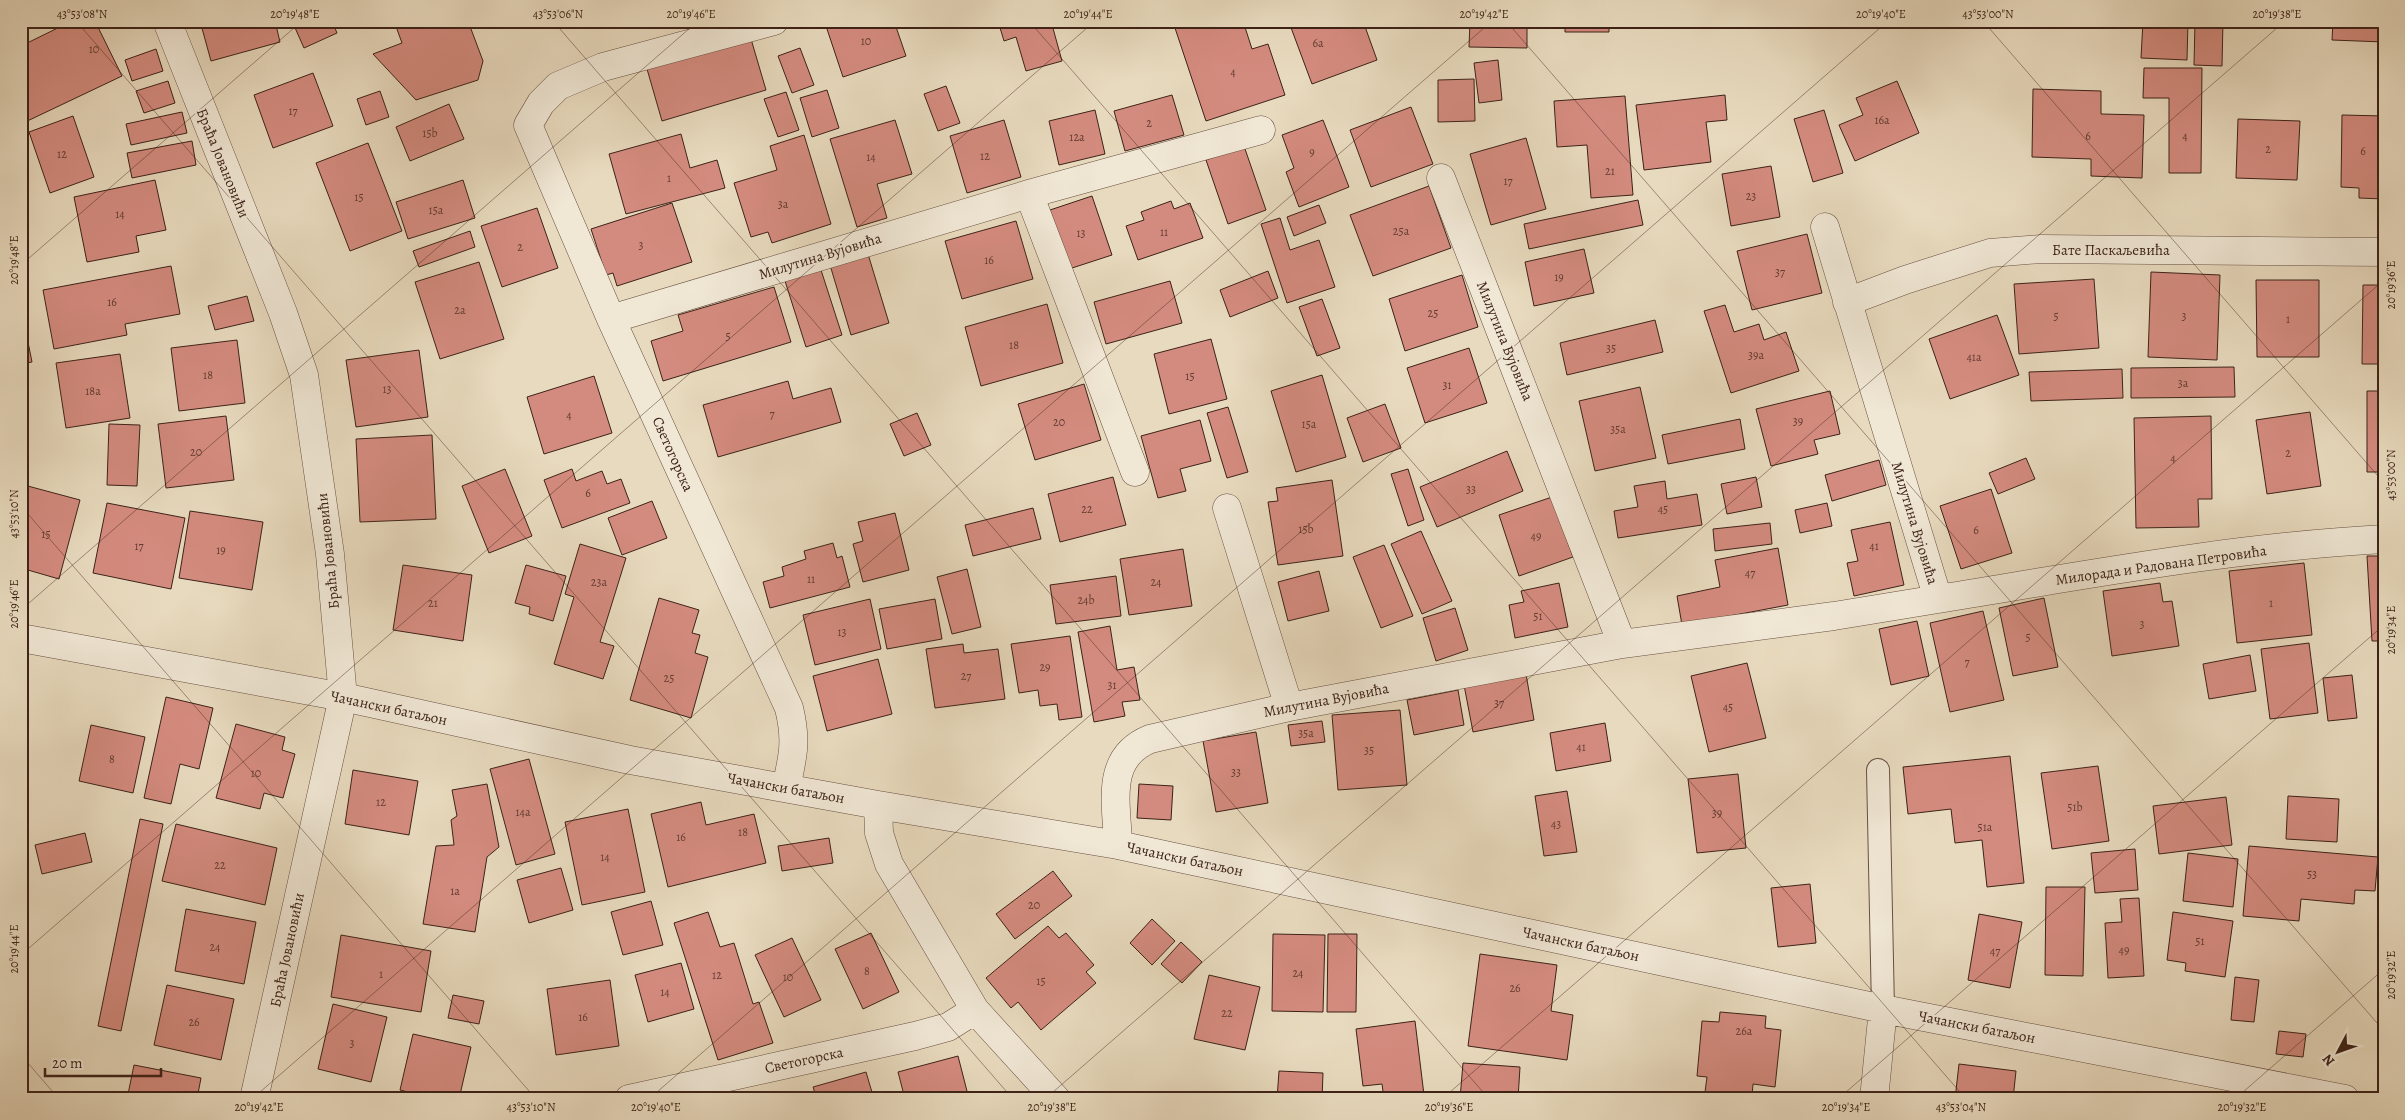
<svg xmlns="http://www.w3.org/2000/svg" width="2405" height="1120" viewBox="0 0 2405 1120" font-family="Alegreya,serif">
<rect width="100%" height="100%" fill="#e8dabe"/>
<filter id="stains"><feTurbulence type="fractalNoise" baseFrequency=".004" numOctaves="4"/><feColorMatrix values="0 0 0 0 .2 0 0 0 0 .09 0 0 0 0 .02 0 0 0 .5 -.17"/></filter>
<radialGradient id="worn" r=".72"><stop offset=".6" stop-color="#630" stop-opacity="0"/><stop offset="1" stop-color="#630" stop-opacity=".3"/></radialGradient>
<path fill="#d48b7f" stroke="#3d2218" d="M72,21H95L122,76L21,124V46Z
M200,21H275L280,42L211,61Z
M292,21H332L337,33L304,48Z
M394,21H468L483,61L478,80L416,100L373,54L402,43Z
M842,21H894L906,56L843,77L826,26Z
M998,21H1051L1062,61L1026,71L1016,37L1004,41Z
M1243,21L1252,49L1268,44L1285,95L1206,121L1173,22Z
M1300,21H1363L1377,60L1312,84L1290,25Z
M1470,21H1527V48L1469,47Z
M1565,21H1609V32H1565Z
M1732,21H1792V23Z
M1916,21H1982V25L1916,24Z
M2143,21H2188L2187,60L2141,58Z
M2195,21H2223L2222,66L2194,65Z
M2333,21H2384V42L2332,40Z
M751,39L766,90L662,121L647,69Z
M800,48L814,85L792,93L778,56Z
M156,49L163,71L132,81L125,60Z
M1498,60L1502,100L1479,103L1474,63Z
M2144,68H2202L2201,173H2169V98H2143Z
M313,73L333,126L273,148L254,95Z
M1474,79L1475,121L1438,122V80Z
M168,81L175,103L144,113L136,91Z
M1897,81L1919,133L1855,161L1839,125L1863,115L1856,98Z
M946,86L960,123L938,131L924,94Z
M2033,89L2101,91V114L2144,115L2142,178L2091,176V159L2032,157Z
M827,90L839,128L812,137L800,98Z
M380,91L389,117L366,125L357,99Z
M786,92L799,130L778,137L764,99Z
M1172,95L1184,135L1125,151L1114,111Z
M1725,95L1727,120L1706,122L1711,162L1644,170L1636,105Z
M1625,96L1633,195L1591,198L1587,145L1557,147L1554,101Z
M449,104L464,139L410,161L396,127Z
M1411,107L1433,164L1371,187L1350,130Z
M1095,110L1105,154L1059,165L1049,121Z
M1824,110L1843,173L1813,182L1794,119Z
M182,112L187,133L131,145L126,124Z
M2342,115L2384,116V199L2359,198V188L2341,187Z
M73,116L94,177L50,193L29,132Z
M2238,119L2300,121L2297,180L2236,178Z
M895,120L912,174L877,184L887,218L857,227L830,139Z
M1004,120L1021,177L967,193L950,136Z
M1323,120L1349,187L1299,207L1286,172L1294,168L1282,135Z
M681,134L690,168L717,160L725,188L626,214L609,154Z
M804,135L831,224L772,243L768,232L751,237L734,183L777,170L770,146Z
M1526,138L1546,209L1491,225L1470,154Z
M192,141L196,165L132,178L127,153Z
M368,143L402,231L350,251L316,163Z
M1244,146L1266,210L1228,224L1206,160Z
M1771,166L1780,217L1731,226L1722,174Z
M155,180L166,230L136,236L139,252L87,262L74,197Z
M463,180L475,218L408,239L396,202Z
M1429,186L1451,248L1373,276L1350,215Z
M1092,196L1112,255L1069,269L1050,210Z
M1638,200L1643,225L1529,249L1524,224Z
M1171,201L1174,209L1190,203L1203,238L1138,260L1126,226L1144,220L1141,212Z
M672,203L692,262L617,286L613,273L606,275L591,229Z
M1319,205L1326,223L1294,236L1287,217Z
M537,208L558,268L502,287L481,226Z
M1280,218L1290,250L1319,240L1335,287L1287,303L1261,224Z
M1016,221L1033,279L962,299L945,241Z
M470,231L475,247L419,267L413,251Z
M1807,234L1822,293L1752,310L1737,251Z
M1584,249L1594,293L1534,306L1525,262Z
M868,254L889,323L851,335L830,265Z
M479,262L504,339L440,359L415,282Z
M171,266L180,314L125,324L127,335L54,349L43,290Z
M821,270L842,335L806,347L785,281Z
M1268,271L1278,298L1230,317L1220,290Z
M2151,272L2220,275L2217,360L2148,357Z
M1462,275L1478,327L1405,351L1389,299Z
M2094,279L2099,348L2019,354L2014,284Z
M2256,280H2319V357H2257Z
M1170,281L1182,323L1106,344L1094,302Z
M2363,285H2384V364H2362Z
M774,287L791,342L663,381L651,341L683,331L678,315Z
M247,296L254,321L215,330L208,306Z
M1322,299L1340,348L1317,356L1299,307Z
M1047,304L1063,363L981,386L965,327Z
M1725,305L1734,332L1759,324L1764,340L1786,332L1799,371L1731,393L1704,311Z
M21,307L32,362L21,364Z
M1997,315L2019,375L1950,399L1929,339Z
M1655,320L1663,352L1567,375L1560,343Z
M1211,339L1227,399L1169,414L1154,354Z
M237,340L245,403L179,411L171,348Z
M1469,348L1487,403L1425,423L1407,368Z
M419,350L428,417L356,427L346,360Z
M120,354L130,418L66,428L56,363Z
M2234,367L2235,397L2131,398V368Z
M2122,369L2123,398L2031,401L2029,372Z
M1322,375L1346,457L1296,472L1271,391Z
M594,376L612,433L544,454L527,397Z
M788,381L793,399L831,388L841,422L718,457L703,405Z
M1084,384L1101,440L1035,460L1018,404Z
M1640,387L1656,458L1595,471L1579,401Z
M1830,391L1840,434L1814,440L1818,454L1771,466L1756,409Z
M2367,391H2384V472H2367Z
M1385,404L1401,448L1363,462L1347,418Z
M1228,407L1248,472L1227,478L1207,413Z
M2310,412L2321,486L2267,494L2256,420Z
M917,413L931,445L904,456L890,424Z
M226,416L234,480L166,488L158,424Z
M2211,416L2212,499H2198L2199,527L2136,528L2134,418Z
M1740,419L1745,449L1668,464L1662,435Z
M1200,420L1211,461L1180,469L1186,491L1158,498L1141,436Z
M109,424L140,425L137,486L107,485Z
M432,435L436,519L360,522L356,439Z
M1507,451L1523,491L1437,527L1420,487Z
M2026,458L2035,479L1998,494L1989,473Z
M1879,460L1886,485L1832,501L1825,475Z
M505,469L532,536L489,553L462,486Z
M572,469L576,481L602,471L607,484L621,479L630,503L562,528L544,480Z
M1408,469L1424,520L1408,526L1391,474Z
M1113,477L1126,525L1060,542L1048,494Z
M1756,477L1762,507L1727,514L1721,484Z
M1332,480L1343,556L1278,565L1268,502L1278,501L1276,488Z
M1665,481L1667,499L1697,494L1702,525L1618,538L1614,511L1638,507L1634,486Z
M24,485L80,500L59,579L21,568V495Z
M1991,489L2012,553L1961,569L1940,506Z
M1552,497L1573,557L1519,576L1499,515Z
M652,501L667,538L622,555L608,518Z
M107,503L185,518L171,589L93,573Z
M1827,503L1832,526L1800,533L1795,510Z
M1033,508L1041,539L973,556L965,525Z
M190,511L263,522L252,590L179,578Z
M895,513L909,570L863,582L853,544L863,541L858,522Z
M1890,522L1904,585L1854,596L1847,563L1858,561L1851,530Z
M1770,523L1772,544L1715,551L1713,529Z
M1421,531L1452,601L1422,614L1391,544Z
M833,543L837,558L842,556L850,587L770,608L763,582L784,576L782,567L806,559L804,551Z
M580,544L626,558L600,642L614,646L603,679L554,664L574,597L565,594Z
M1384,545L1413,616L1381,628L1353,557Z
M1778,548L1788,605L1682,625L1677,596L1720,587L1715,560Z
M1183,549L1192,606L1129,615L1120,559Z
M2367,556H2384V641H2372Z
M2304,563L2312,635L2237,643L2229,571Z
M403,565L472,575L463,641L393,630Z
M526,565L566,576L553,621L529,614L530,607L515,603Z
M967,569L981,627L952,634L937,577Z
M1319,571L1329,611L1288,621L1278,582Z
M1116,576L1121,616L1056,624L1050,585Z
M1559,583L1568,627L1515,638L1509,605L1524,602L1521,591Z
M2160,583L2163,602L2172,601L2179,646L2112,656L2103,591Z
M659,598L699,610L692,633L700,635L695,653L708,657L691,718L630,700Z
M2044,598L2058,667L2013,676L1999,608Z
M870,599L881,649L815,665L803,615Z
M935,599L942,639L887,649L879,609Z
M1455,608L1468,650L1436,661L1423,618Z
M1983,611L2004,700L1950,712L1930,623Z
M1917,621L1929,676L1891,685L1879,629Z
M1110,626L1117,670L1134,667L1140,700L1122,702L1125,716L1094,722L1078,632Z
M1070,636L1082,717L1059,720L1057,704L1040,706L1038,690L1019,693L1011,644Z
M2309,643L2318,713L2270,719L2261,649Z
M963,644L964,653L998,649L1005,699L935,708L926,649Z
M2250,655L2256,691L2209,699L2203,664Z
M878,659L892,714L827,731L813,676Z
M1747,663L1766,738L1709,752L1691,676Z
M2378,670H2384V730H2382Z
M1526,674L1534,720L1473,732L1464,685Z
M2352,675L2357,718L2328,721L2323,678Z
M1458,690L1464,725L1414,735L1407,700Z
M166,697L213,708L199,769L180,764L171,804L144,798Z
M1400,710L1407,785L1338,790L1332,715Z
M1322,721L1325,742L1291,746L1288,725Z
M1605,723L1611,761L1556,771L1550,733Z
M236,724L285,737L282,750L295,754L283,798L264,793L260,809L216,798Z
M91,725L145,737L133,793L79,781Z
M1256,732L1268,803L1216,812L1203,741Z
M2010,756L2024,883L1987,887L1982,840L1955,843L1951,809L1908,814L1903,767Z
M529,759L555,854L516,865L490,769Z
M2098,766L2109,841L2052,849L2041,773Z
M353,770L418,781L409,835L345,824Z
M1738,774L1746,848L1697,853L1688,779Z
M487,784L499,847L487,857L475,932L423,924L436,846L454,845L451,820L457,816L452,790Z
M1139,784L1173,786L1171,820L1137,818Z
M1567,791L1577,852L1544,856L1535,796Z
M2288,796L2339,799L2337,842L2286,839Z
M2226,797L2232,845L2159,854L2153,806Z
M701,802L706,825L754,814L766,863L668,887L651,814Z
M628,809L645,892L582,905L565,822Z
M140,819L163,824L121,1031L98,1026Z
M176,824L277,848L265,905L162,881Z
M85,833L92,862L42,874L35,845Z
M829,838L833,863L782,871L778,846Z
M2249,846L2378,857L2375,891L2355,890L2354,904L2301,899L2299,921L2243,916Z
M2135,849L2138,890L2095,893L2091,853Z
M2188,853L2238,859L2233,907L2183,901Z
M561,868L573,910L529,923L517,880Z
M1053,871L1072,896L1015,939L996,914Z
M1810,884L1816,943L1778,947L1771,888Z
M2046,887H2085L2083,976L2045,975Z
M2139,898L2144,976L2108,978L2105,923L2122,922L2120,899Z
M651,901L663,945L623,955L611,912Z
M186,909L256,922L244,984L175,971Z
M708,912L720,947L734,943L753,1004L759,1002L773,1043L718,1060L674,923Z
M2173,912L2233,921L2225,977L2185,971L2186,963L2167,960Z
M1979,914L2022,922L2010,988L1968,980Z
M1152,919L1175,941L1152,965L1130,943Z
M1048,926L1059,938L1066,933L1094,965L1086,972L1096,983L1041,1030L1018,1002L1011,1008L986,978Z
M871,933L899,992L863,1009L835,949Z
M1273,934L1325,935L1323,1012L1272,1011Z
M1328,934H1357L1356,1012H1327Z
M341,935L431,951L421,1012L331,997Z
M792,938L821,1000L784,1017L755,955Z
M1181,942L1202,962L1182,983L1161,964Z
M1480,954L1557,965L1551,1011L1573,1015L1567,1060L1468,1046Z
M681,963L694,1009L648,1022L635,975Z
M1209,975L1260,987L1245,1050L1194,1039Z
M2235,977L2259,980L2254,1022L2231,1020Z
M610,980L619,1046L556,1055L547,989Z
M167,985L234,999L221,1060L154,1045Z
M453,995L484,1001L479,1024L448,1018Z
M333,1004L387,1017L371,1082L318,1069Z
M1720,1012L1766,1016L1765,1028L1781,1030L1775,1087L1753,1084L1752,1096L1705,1092L1707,1077L1697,1076L1702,1021L1719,1022Z
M1415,1021L1424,1095L1384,1099L1382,1084L1363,1086L1356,1029Z
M2279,1031L2306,1034L2303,1057L2276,1054Z
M413,1034L471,1047L459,1099H436L400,1090Z
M958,1056L969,1099H905L898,1072Z
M1463,1063L1520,1067L1518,1099H1460Z
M1959,1064L2016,1071L2013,1099H1955Z
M134,1065L201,1078L197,1099H127Z
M1279,1071L1323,1073L1322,1099H1277Z
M866,1072L874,1099H817L813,1087Z
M303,1093L330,1099H302Z
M766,1094L767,1099H742Z
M2051,1095L2064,1099H2050Z"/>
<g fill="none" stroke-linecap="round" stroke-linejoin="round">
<defs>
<path id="lane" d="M1878,770L1883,1009"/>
<path id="street" d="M167,21L283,313L304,375L330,554L343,697L254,1099
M774,21L603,67L558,86L541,103L528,125L611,319L789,708C797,741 793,756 786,788
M1441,178L1622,644
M1029,194L1135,472
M1847,302L1905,280L1990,253L2041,249L2384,252
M611,319L1029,194L1261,130
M1227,508L1289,707
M1938,599C2086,575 2234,547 2384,539
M21,638L343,697L630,760L878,805L1118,845L1883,1009L2345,1099
M878,805L879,833L889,864L975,1010L1056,1099
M1118,845C1117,804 1104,758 1150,739L1289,707L1622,644L1834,616L1938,599L1825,227
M629,1099L915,1036L948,1027L975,1010
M1874,1099L1883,1009"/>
</defs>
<use href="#lane" stroke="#685042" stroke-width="24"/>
<use href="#street" stroke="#685042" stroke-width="29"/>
<use href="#lane" stroke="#f0e7d5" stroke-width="22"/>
<use href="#street" stroke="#f0e7d5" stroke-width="28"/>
</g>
<path fill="none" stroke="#3d2218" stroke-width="1" stroke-opacity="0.45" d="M76,21L1013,1099M553,21L1489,1099M1029,21L1966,1099M1506,21L2384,1031M1983,21L2384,483M21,265L302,21M21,506L536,1099M21,610L698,21M21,955L1095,21M21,1055L59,1099M252,1099L1492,21M649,1099L1888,21M1045,1099L2285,21M1442,1099L2384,280M1838,1099L2384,625M2235,1099L2384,969"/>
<g text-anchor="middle" stroke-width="4" stroke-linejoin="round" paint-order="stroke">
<g font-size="12" fill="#633c32">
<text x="866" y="45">10</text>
<text x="1318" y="47">6a</text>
<text x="94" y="53">10</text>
<text x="1233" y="76">4</text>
<text x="293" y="115">17</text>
<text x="1882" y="124">16a</text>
<text x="1149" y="127">2</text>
<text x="430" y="137">15b</text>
<text x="2088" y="140">6</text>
<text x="2185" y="140">4</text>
<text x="1077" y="141">12a</text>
<text x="2268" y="153">2</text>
<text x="2363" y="155">6</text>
<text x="1312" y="156">9</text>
<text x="62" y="158">12</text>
<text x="985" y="160">12</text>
<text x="871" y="161">14</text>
<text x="1610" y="175">21</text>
<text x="669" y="182">1</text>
<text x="1508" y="185">17</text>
<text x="1751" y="200">23</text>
<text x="359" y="201">15</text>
<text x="783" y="208">3a</text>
<text x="436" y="214">15a</text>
<text x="120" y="218">14</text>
<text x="1401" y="235">25a</text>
<text x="1164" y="236">11</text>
<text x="1081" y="237">13</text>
<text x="641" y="249">3</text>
<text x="520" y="251">2</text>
<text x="989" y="264">16</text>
<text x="1780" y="276">37</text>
<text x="1559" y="281">19</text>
<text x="112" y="306">16</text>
<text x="460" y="314">2a</text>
<text x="1433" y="317">25</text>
<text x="2056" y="320">5</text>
<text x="2184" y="320">3</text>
<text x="2288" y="323">1</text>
<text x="728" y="340">5</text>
<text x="1014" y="349">18</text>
<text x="1611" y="352">35</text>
<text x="1756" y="359">39a</text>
<text x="1974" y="361">41a</text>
<text x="208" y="379">18</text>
<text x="1190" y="380">15</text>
<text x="2183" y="387">3a</text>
<text x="1447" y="389">31</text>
<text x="387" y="393">13</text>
<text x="93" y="395">18a</text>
<text x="772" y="418">7</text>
<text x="569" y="419">4</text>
<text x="1798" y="425">39</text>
<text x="1059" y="426">20</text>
<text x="1309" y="428">15a</text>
<text x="1618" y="433">35a</text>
<text x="196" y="456">20</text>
<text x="2288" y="457">2</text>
<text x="2173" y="462">4</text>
<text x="1471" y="493">33</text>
<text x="588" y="497">6</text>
<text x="1087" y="513">22</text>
<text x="1663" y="513">45</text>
<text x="1306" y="533">15b</text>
<text x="1976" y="534">6</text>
<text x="46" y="538">15</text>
<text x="1536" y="540">49</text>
<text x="139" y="550">17</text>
<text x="1874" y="550">41</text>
<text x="221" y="554">19</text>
<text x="1750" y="577">47</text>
<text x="811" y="583">11</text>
<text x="599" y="586">23a</text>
<text x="1156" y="586">24</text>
<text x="1086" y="604">24b</text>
<text x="433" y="607">21</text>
<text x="2271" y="607">1</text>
<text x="1538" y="620">51</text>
<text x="2142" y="628">3</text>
<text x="842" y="636">13</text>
<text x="2028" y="641">5</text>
<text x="1967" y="666">7</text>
<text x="1045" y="671">29</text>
<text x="966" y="680">27</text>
<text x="669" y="682">25</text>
<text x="1112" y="689">31</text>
<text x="1499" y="707">37</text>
<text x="1728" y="711">45</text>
<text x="1306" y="737">35a</text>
<text x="1581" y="751">41</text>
<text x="1369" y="754">35</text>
<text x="112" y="763">8</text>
<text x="1236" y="776">33</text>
<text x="256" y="777">10</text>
<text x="381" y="806">12</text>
<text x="2075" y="811">51b</text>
<text x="523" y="816">14a</text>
<text x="1717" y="817">39</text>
<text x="1556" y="828">43</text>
<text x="1985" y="831">51a</text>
<text x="743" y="836">18</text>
<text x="681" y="841">16</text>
<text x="605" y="861">14</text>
<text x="220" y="869">22</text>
<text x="2312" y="878">53</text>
<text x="455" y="895">1a</text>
<text x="1034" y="909">20</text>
<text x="2200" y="945">51</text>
<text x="215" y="951">24</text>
<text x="2124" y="954">49</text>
<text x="1995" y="955">47</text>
<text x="867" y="975">8</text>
<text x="1298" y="977">24</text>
<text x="381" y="978">1</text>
<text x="717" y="979">12</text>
<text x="788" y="981">10</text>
<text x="1041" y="985">15</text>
<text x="1515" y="992">26</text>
<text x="665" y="996">14</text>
<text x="1227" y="1017">22</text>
<text x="583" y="1021">16</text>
<text x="194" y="1026">26</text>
<text x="1744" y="1035">26a</text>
<text x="352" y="1047">3</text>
</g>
<g font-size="15" fill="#3d2218" stroke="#f0e7d5">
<text transform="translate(223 163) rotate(68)" y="5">Браћа Јовановићи</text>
<text x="2111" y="255">Бате Паскаљевића</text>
<text transform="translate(820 256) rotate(-17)" y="5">Милутина Вујовића</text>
<text transform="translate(1505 341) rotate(68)" y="5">Милутина Вујовића</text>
<text transform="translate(673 454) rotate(66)" y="5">Светогорска</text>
<text transform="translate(1915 523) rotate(73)" y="5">Милутина Вујовића</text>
<text transform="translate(328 551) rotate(-96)" y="5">Браћа Јовановићи</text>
<text transform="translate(2161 565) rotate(-8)" y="5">Милорада и Радована Петровића</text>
<text transform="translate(1326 700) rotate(-11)" y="5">Милутина Вујовића</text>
<text transform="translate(389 708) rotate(12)" y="5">Чачански батаљон</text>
<text transform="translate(786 788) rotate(10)" y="5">Чачански батаљон</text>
<text transform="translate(1185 859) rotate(12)" y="5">Чачански батаљон</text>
<text transform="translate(1581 944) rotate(12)" y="5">Чачански батаљон</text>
<text transform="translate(287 950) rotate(-78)" y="5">Браћа Јовановићи</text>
<text transform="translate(1977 1027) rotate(11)" y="5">Чачански батаљон</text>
<text transform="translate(804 1060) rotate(-12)" y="5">Светогорска</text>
</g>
</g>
<rect width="2405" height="1120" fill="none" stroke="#e8dabe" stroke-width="55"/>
<g transform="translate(2338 1052) rotate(229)" stroke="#f0e7d5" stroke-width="4" paint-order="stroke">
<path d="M0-4L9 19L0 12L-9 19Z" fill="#3d2218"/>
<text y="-8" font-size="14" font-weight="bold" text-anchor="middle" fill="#3d2218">N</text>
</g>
<path d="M45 1068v8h116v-8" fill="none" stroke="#3d2218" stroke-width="2.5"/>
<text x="52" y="1068" font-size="15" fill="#3d2218" stroke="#f0e7d5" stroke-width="4" paint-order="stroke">20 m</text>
<rect x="28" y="28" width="2350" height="1064" fill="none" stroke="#3d2218" stroke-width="2"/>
<g font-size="12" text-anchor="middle" fill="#3d2218">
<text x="82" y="18">43°53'08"N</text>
<text x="295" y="18">20°19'48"E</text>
<text x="558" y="18">43°53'06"N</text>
<text x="691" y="18">20°19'46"E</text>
<text x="1088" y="18">20°19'44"E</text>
<text x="1484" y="18">20°19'42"E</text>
<text x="1881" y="18">20°19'40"E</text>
<text x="1988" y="18">43°53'00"N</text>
<text x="2277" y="18">20°19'38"E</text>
<text transform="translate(14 260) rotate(-90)" y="4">20°19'48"E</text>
<text transform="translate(2391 285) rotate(-90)" y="4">20°19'36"E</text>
<text transform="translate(2391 475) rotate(-90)" y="4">43°53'00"N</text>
<text transform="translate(14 514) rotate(-90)" y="4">43°53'10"N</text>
<text transform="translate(14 604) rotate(-90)" y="4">20°19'46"E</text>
<text transform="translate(2391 630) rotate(-90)" y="4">20°19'34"E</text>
<text transform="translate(14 949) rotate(-90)" y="4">20°19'44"E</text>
<text transform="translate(2391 975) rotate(-90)" y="4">20°19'32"E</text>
<text x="259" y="1111">20°19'42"E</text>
<text x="531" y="1111">43°53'10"N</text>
<text x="656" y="1111">20°19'40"E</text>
<text x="1052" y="1111">20°19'38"E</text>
<text x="1449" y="1111">20°19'36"E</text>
<text x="1846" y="1111">20°19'34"E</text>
<text x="1961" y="1111">43°53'04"N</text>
<text x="2242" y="1111">20°19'32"E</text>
</g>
<rect width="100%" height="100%" filter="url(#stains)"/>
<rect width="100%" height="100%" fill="url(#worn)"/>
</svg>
